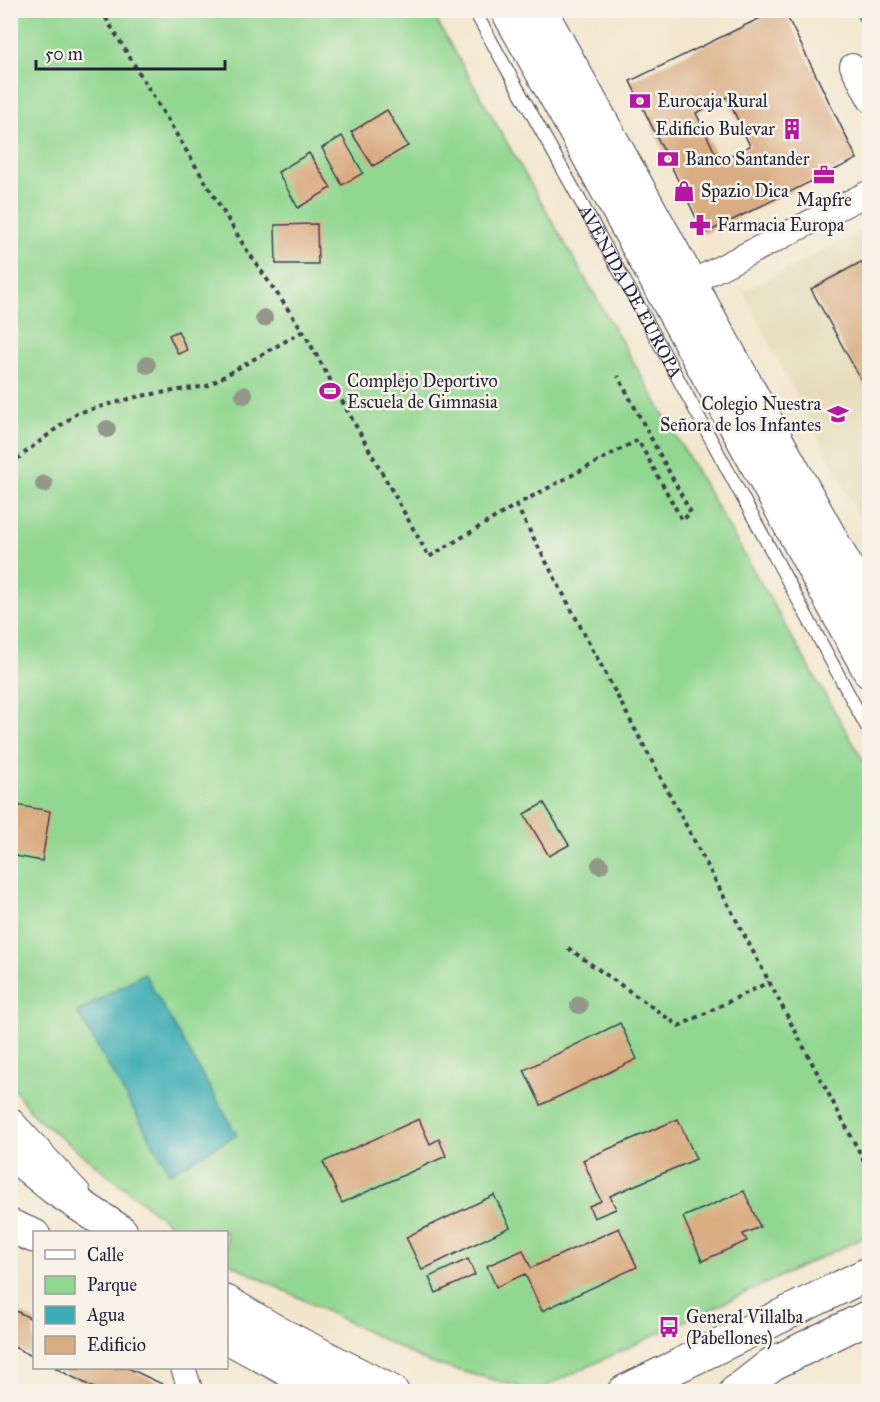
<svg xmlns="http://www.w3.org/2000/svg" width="880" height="1402" viewBox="0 0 880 1402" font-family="'IM FELL Great Primer',serif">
<rect width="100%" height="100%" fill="#f7f3e8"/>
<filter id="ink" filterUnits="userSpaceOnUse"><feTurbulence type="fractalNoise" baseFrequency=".0167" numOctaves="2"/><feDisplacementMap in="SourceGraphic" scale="12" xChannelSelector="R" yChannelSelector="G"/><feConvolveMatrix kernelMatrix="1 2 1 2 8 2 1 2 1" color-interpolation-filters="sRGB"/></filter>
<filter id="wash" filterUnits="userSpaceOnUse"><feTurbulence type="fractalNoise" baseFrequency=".008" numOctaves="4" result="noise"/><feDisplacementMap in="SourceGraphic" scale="24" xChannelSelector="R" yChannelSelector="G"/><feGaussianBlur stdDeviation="1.35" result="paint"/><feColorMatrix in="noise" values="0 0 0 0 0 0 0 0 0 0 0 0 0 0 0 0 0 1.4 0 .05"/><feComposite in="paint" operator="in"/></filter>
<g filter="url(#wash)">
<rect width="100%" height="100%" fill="#f3e6ce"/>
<path fill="#e5dbba" d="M869,227V536L743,292Z"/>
<path fill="#92d791" stroke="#5a7c66" stroke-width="1.5" d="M11,11H431L869,771V1235L536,1391L430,1363L227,1262L226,1232H180L34,1116L11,1085Z"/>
<path fill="#3cadb5" stroke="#2f6878" stroke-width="1.5" d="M144,973L237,1135L170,1173L77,1012Z"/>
<g id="blocks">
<path fill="#d9ac82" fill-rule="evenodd" d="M777,10H784L857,159L704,234L630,81ZM727,97L750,146L719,161L696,113Z
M855,10H870V40Z
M387,110L408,146L373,166L351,132Z
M342,136L363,173L342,185L322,148Z
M309,153L331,188L298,208L278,172Z
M317,224L318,264H276L275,225Z
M861,262L870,277V396L811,289Z
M178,331L187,350L178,354L169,335Z
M544,803L569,845L549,856L524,814Z
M10,804L50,811L42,861L10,855Z
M620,1023L637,1059L541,1105L524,1070Z
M419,1119L430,1144L439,1139L446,1156L342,1203L323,1162Z
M678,1119L696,1159L610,1196L616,1209L594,1218L589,1206L601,1201L583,1160Z
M744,1191L760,1227L743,1234L747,1241L702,1261L683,1217Z
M494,1195L510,1227L422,1270L406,1237Z
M619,1228L637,1267L542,1311L525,1274L496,1287L487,1266L523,1250L531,1268Z
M468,1259L475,1275L436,1293L429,1277Z
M10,1308L34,1320V1357L10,1345Z
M55,1368H128L162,1384L164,1392H102Z"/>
</g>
</g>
<g filter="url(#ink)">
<use href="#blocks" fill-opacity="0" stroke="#413f51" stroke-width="1.5"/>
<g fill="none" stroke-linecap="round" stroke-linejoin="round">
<defs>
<g id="service">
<path id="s1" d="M474,10L641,310L870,733"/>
</g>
<path id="minor" d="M852,66L870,100
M690,283L870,192
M10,1119L78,1192
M183,1368L191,1392"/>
<path id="secondary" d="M507,10L570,122L870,672
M540,10L870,610"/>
<path id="primary" d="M10,1152L54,1188L121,1232
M10,1226L34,1236
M226,1302L278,1333L392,1392
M226,1336L328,1392
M624,1392L870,1273
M736,1392L772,1364L870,1316"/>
</defs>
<use href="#service" stroke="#413f51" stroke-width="14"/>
<use href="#minor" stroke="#413f51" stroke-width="26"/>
<use href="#secondary" stroke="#413f51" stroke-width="35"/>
<use href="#primary" stroke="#413f51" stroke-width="35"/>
<path stroke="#413f51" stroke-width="4" stroke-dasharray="4.5 4.5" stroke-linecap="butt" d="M101,10L246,249L303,331L429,557L516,505L638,440L682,520L691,513L618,376
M10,465L27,451L77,413L140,396L207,386L303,331
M516,505L870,1172
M568,948L679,1026L769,982"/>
<use href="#service" stroke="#fff" stroke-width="12"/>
<use href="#minor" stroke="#fff" stroke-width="24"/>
<use href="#secondary" stroke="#fff" stroke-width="33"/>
<use href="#primary" stroke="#fff" stroke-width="33"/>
</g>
<g fill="#93988b">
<circle cx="264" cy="318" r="9"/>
<circle cx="147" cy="365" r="9"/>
<circle cx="244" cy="395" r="9"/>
<circle cx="107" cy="429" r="9"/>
<circle cx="44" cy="484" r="9"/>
<circle cx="600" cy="865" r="9"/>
<circle cx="579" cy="1005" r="9"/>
</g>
</g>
<defs>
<symbol id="bank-bare" viewBox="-9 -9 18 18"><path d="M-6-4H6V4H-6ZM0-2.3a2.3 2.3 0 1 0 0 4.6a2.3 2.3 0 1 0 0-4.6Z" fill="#b5179e" stroke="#f7f3e8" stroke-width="2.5" paint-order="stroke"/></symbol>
<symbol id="building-bare" viewBox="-9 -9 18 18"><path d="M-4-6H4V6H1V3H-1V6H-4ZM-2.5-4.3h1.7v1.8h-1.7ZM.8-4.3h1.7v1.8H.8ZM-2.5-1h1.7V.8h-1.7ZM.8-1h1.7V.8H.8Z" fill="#b5179e" stroke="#f7f3e8" stroke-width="2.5" paint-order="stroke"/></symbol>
<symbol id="office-bare" viewBox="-9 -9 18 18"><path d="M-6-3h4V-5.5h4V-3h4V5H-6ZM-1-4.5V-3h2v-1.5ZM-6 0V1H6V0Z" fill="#b5179e" stroke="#f7f3e8" stroke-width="2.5" paint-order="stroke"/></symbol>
<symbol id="shop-bare" viewBox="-9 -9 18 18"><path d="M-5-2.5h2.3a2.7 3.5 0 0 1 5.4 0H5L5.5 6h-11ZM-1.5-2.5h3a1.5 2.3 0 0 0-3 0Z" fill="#b5179e" stroke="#f7f3e8" stroke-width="2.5" paint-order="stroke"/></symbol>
<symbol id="pharmacy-bare" viewBox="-9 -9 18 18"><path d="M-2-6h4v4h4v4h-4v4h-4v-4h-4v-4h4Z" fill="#b5179e" stroke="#f7f3e8" stroke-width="2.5" paint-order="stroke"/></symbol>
<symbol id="stadium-bare" viewBox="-9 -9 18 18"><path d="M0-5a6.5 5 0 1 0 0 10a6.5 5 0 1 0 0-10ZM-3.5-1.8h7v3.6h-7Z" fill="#b5179e" stroke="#f7f3e8" stroke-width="2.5" paint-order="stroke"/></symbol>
<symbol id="school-bare" viewBox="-9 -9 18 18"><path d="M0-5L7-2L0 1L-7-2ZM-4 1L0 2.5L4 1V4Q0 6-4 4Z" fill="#b5179e" stroke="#f7f3e8" stroke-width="2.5" paint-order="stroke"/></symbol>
<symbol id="bus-bare" viewBox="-9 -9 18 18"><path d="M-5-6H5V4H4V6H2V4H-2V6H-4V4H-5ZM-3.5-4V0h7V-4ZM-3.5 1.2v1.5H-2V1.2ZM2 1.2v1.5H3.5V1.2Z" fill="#b5179e" stroke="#f7f3e8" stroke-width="2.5" paint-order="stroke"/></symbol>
</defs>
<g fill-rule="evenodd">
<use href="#bank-bare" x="625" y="86" width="30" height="30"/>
<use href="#building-bare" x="777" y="114" width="30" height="30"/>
<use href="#bank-bare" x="653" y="144" width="30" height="30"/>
<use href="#office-bare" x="809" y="160" width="30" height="30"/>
<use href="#shop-bare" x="669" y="176" width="30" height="30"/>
<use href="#pharmacy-bare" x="685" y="210" width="30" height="30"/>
<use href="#stadium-bare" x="315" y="376" width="30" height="30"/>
<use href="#school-bare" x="823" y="399" width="30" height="30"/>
<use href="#bus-bare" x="654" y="1312" width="30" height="30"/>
</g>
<g text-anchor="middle" stroke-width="5" stroke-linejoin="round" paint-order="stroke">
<g font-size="18" fill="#22223b" stroke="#f7f3e8" text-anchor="start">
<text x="657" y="107">Eurocaja Rural</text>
<text x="775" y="135" text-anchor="end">Edificio Bulevar</text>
<text x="685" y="165">Banco Santander</text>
<text x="701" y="197">Spazio Dica</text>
<text x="824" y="206" text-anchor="middle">Mapfre</text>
<text x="717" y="231">Farmacia Europa</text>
<text x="347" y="387">Complejo Deportivo<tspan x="347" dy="21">Escuela de Gimnasia</tspan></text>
<text x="821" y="410" text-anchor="end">Colegio Nuestra<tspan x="821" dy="21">Señora de los Infantes</tspan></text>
<text x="686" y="1323">General Villalba<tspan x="686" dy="21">(Pabellones)</tspan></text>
</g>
<g font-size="18" fill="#22223b" stroke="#f7f3e8">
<text dy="6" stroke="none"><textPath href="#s1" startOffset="322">AVENIDA DE EUROPA</textPath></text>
</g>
</g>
<rect width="880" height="1402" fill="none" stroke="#f7f3e8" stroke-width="36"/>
<rect x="33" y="1231" width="195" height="138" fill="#f7f3e8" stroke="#a29fa3" stroke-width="1.5"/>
<rect x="45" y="1250" width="30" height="9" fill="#ffffff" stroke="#a29fa3" stroke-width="1.5"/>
<text x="87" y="1261" font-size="18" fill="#22223b">Calle</text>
<rect x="45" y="1276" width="30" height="18" fill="#92d791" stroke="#a29fa3" stroke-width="1.5"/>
<text x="87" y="1291" font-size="18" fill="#22223b">Parque</text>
<rect x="45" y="1306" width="30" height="18" fill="#3cadb5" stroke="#a29fa3" stroke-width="1.5"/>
<text x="87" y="1321" font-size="18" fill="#22223b">Agua</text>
<rect x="45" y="1336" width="30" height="18" fill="#d9ac82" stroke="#a29fa3" stroke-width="1.5"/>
<text x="87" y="1351" font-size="18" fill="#22223b">Edificio</text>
<path d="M36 60v9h189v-9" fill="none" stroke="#22223b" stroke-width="3"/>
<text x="45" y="60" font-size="18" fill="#22223b" stroke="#f7f3e8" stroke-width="4.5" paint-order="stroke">50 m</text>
</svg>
